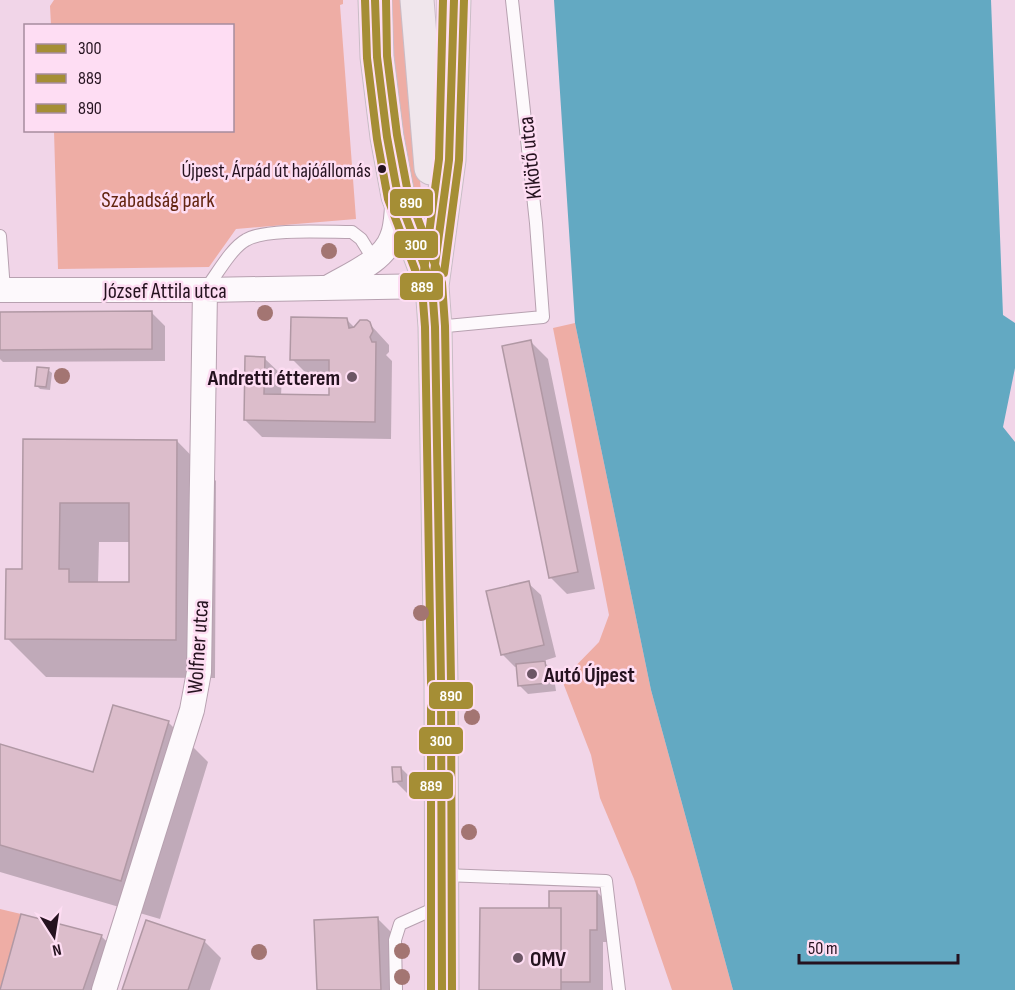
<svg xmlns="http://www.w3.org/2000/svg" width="1015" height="990" viewBox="0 0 1015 990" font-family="'Sofia Sans Condensed',sans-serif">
<rect width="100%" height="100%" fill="#f1d5e8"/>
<path fill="#eeada5" d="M54,0H343V4L340,5L356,219L236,229L209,267L58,269L54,131L232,130V26L51,25L50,6Z
M391,0H406L421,193L419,197L414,194L396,92Z
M575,323L651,690L733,990H672L634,879L600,798L591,755L562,680L599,642L609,615L553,328Z
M0,909L21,914L0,989Z"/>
<path fill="#63a9c2" d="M554,0H991L1003,315L1015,323V368L1003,427L1015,442V990H733L651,690L575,323Z"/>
<path fill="#0003" fill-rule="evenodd" d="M152,313L165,326V361L3,362L0,359V314Z
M346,319L355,328L367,321L389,345V352L386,355L392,361L391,439L262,437L245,420L264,358L282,375L281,396L330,397L331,377L309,376L292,359Z
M531,342L548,359L595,589L567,594L550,577Z
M48,370L52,373L50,390L40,389L36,385Z
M25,441H177L216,481L215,678L46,677L7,638L24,570ZM99,542H130V584L98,583Z
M528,583L541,595L556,657L543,661L553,671L556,691L528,694L520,686L518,666L515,667L502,654Z
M168,722L208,762L160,919L0,872V746L94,773Z
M401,768L414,781V793L408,794L395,781Z
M597,892L610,905L609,942H603V990H481L552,910Z
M378,919L395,936L397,990H318Z
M101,936L126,960L116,990H1Z
M204,941L221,958L210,990H124Z"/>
<path fill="#dcbdcb" stroke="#b098a4" stroke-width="1.5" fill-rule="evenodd" d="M152,311V349L0,350V312Z
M291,317L347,318L349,328L354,327L360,320H367L370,322L373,331L370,337L372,342H376L375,422L244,420L245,356L265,357L264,394L329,395V360H290Z
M531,340L578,572L549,578L502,346Z
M37,367L49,368L46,387L35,386Z
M23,439L177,440L176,640L5,639L6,569H22ZM60,503H129V582H69V569H59Z
M529,581L544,645L501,655L486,591Z
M545,661L548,683L518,686L516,664Z
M113,705L169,721L121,881L0,845V744L93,772Z
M392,767H401L402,781L393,782Z
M549,891H597V930H590V982H561V908H549Z
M480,908H561V990H479Z
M21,914L102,935L83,990H0Z
M378,917L381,990H317L314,920Z
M146,920L205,940L188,990H122Z"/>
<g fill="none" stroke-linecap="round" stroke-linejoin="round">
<defs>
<path id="service" d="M0,236L4,290
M205,290C216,276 231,248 246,240C266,228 326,232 352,232L361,239L374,260
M436,327L543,317L536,223L512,0
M444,875L606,881L619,990
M396,990L395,940L400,924L438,907"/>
<path id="minor" d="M329,287C349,275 384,261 392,237C397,226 396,211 398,199
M0,290H205L432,286
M104,990L192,710L199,672L205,290"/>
<path id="primary" d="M375,0L377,57L387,137L398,196L430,282
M417,0L431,168
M442,990L441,681L435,327L432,286L449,160L454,0"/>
</defs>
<use href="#service" stroke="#b7a1b0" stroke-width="14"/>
<use href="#minor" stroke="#b7a1b0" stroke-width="26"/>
<use href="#primary" stroke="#cabcc6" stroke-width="35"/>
<use href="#service" stroke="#fdf9fc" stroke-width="12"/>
<use href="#minor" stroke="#fdf9fc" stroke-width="24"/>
<use href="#primary" stroke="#f0e6ec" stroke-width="33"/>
<defs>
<path id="bus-1" d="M375,0L377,57L387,137L398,196L432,286L435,327L441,681L442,990
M434,272L449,160L454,0"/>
<path id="bus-2" d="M365,0L367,58L377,139L388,199L422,288L425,327L431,681V990
M444,273L459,160L464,0"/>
<path id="bus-3" d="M386,0L387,56L397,135L408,193L442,283L445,326L451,681L452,990
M424,271L439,159L443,0"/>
</defs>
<use href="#bus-1" stroke="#feddf3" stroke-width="12"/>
<use href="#bus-2" stroke="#feddf3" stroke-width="12"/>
<use href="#bus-3" stroke="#feddf3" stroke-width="12"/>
<use href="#bus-1" stroke="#a58e35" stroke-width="8"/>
<use href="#bus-2" stroke="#a58e35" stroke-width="8"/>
<use href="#bus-3" stroke="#a58e35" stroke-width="8"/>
</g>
<g fill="#a37572">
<circle cx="329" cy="251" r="8"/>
<circle cx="265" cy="313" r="8"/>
<circle cx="62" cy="376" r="8"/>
<circle cx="421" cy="613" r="8"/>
<circle cx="472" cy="717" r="8"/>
<circle cx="469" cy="832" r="8"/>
<circle cx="402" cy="951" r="8"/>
<circle cx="259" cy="952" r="8"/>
<circle cx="402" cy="977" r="8"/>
</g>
<circle fill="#25121f" stroke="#feddf3" stroke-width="2" cx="382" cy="169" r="5"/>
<g fill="#6c5665" stroke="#feddf3" stroke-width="2">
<circle cx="352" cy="377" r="6"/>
<circle cx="532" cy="674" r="6"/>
<circle cx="518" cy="958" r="6"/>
</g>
<g text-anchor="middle" stroke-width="5" stroke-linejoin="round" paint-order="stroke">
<g font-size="20" fill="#25121f" stroke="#feddf3" text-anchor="end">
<text x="371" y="177">Újpest, Árpád út hajóállomás</text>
</g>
<g font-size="22" fill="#25121f" stroke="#feddf3">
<text transform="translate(529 158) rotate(-96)" y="8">Kikötő utca</text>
<text x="165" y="298">József Attila utca</text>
<text transform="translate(197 647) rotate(-86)" y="8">Wolfner utca</text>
</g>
<g font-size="22" fill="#642611" stroke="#feddf3">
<text x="158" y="207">Szabadság park</text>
</g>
<g font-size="22" font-weight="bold" fill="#25121f" stroke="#feddf3" text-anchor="start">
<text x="340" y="385" text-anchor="end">Andretti étterem</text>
<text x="544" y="682">Autó Újpest</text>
<text x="530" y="966">OMV</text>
</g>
</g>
<g stroke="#feddf3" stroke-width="2">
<rect x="389" y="188" width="45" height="29" rx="6" fill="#a58e35"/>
<rect x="393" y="230" width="46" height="29" rx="6" fill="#a58e35"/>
<rect x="399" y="272" width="45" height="29" rx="6" fill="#a58e35"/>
<rect x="428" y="681" width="46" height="29" rx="6" fill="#a58e35"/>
<rect x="418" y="726" width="46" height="29" rx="6" fill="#a58e35"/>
<rect x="408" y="771" width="46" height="29" rx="6" fill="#a58e35"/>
</g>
<g font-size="16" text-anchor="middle" font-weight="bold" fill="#fff">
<text x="411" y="208">890</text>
<text x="416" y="250">300</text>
<text x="422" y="292">889</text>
<text x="451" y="701">890</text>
<text x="441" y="746">300</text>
<text x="431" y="791">889</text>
</g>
<rect x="24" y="24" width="210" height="108" fill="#feddf3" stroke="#a78c9e" stroke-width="1.5"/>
<rect x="36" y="44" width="30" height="9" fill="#a58e35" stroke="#a78c9e" stroke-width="1.5"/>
<text x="78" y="54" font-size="18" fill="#25121f">300</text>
<rect x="36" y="74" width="30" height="9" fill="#a58e35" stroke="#a78c9e" stroke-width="1.5"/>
<text x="78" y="84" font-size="18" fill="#25121f">889</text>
<rect x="36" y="104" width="30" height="9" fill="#a58e35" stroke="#a78c9e" stroke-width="1.5"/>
<text x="78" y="114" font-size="18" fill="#25121f">890</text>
<g transform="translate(54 936) rotate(168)" stroke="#feddf3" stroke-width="4.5" paint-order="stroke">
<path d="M0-4.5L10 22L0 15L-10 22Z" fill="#25121f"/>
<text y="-9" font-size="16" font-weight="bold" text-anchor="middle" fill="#25121f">N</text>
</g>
<path d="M799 954v9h159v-9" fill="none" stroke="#25121f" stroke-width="3"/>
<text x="808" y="954" font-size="18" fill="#25121f" stroke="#feddf3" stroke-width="4.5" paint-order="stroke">50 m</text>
</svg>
